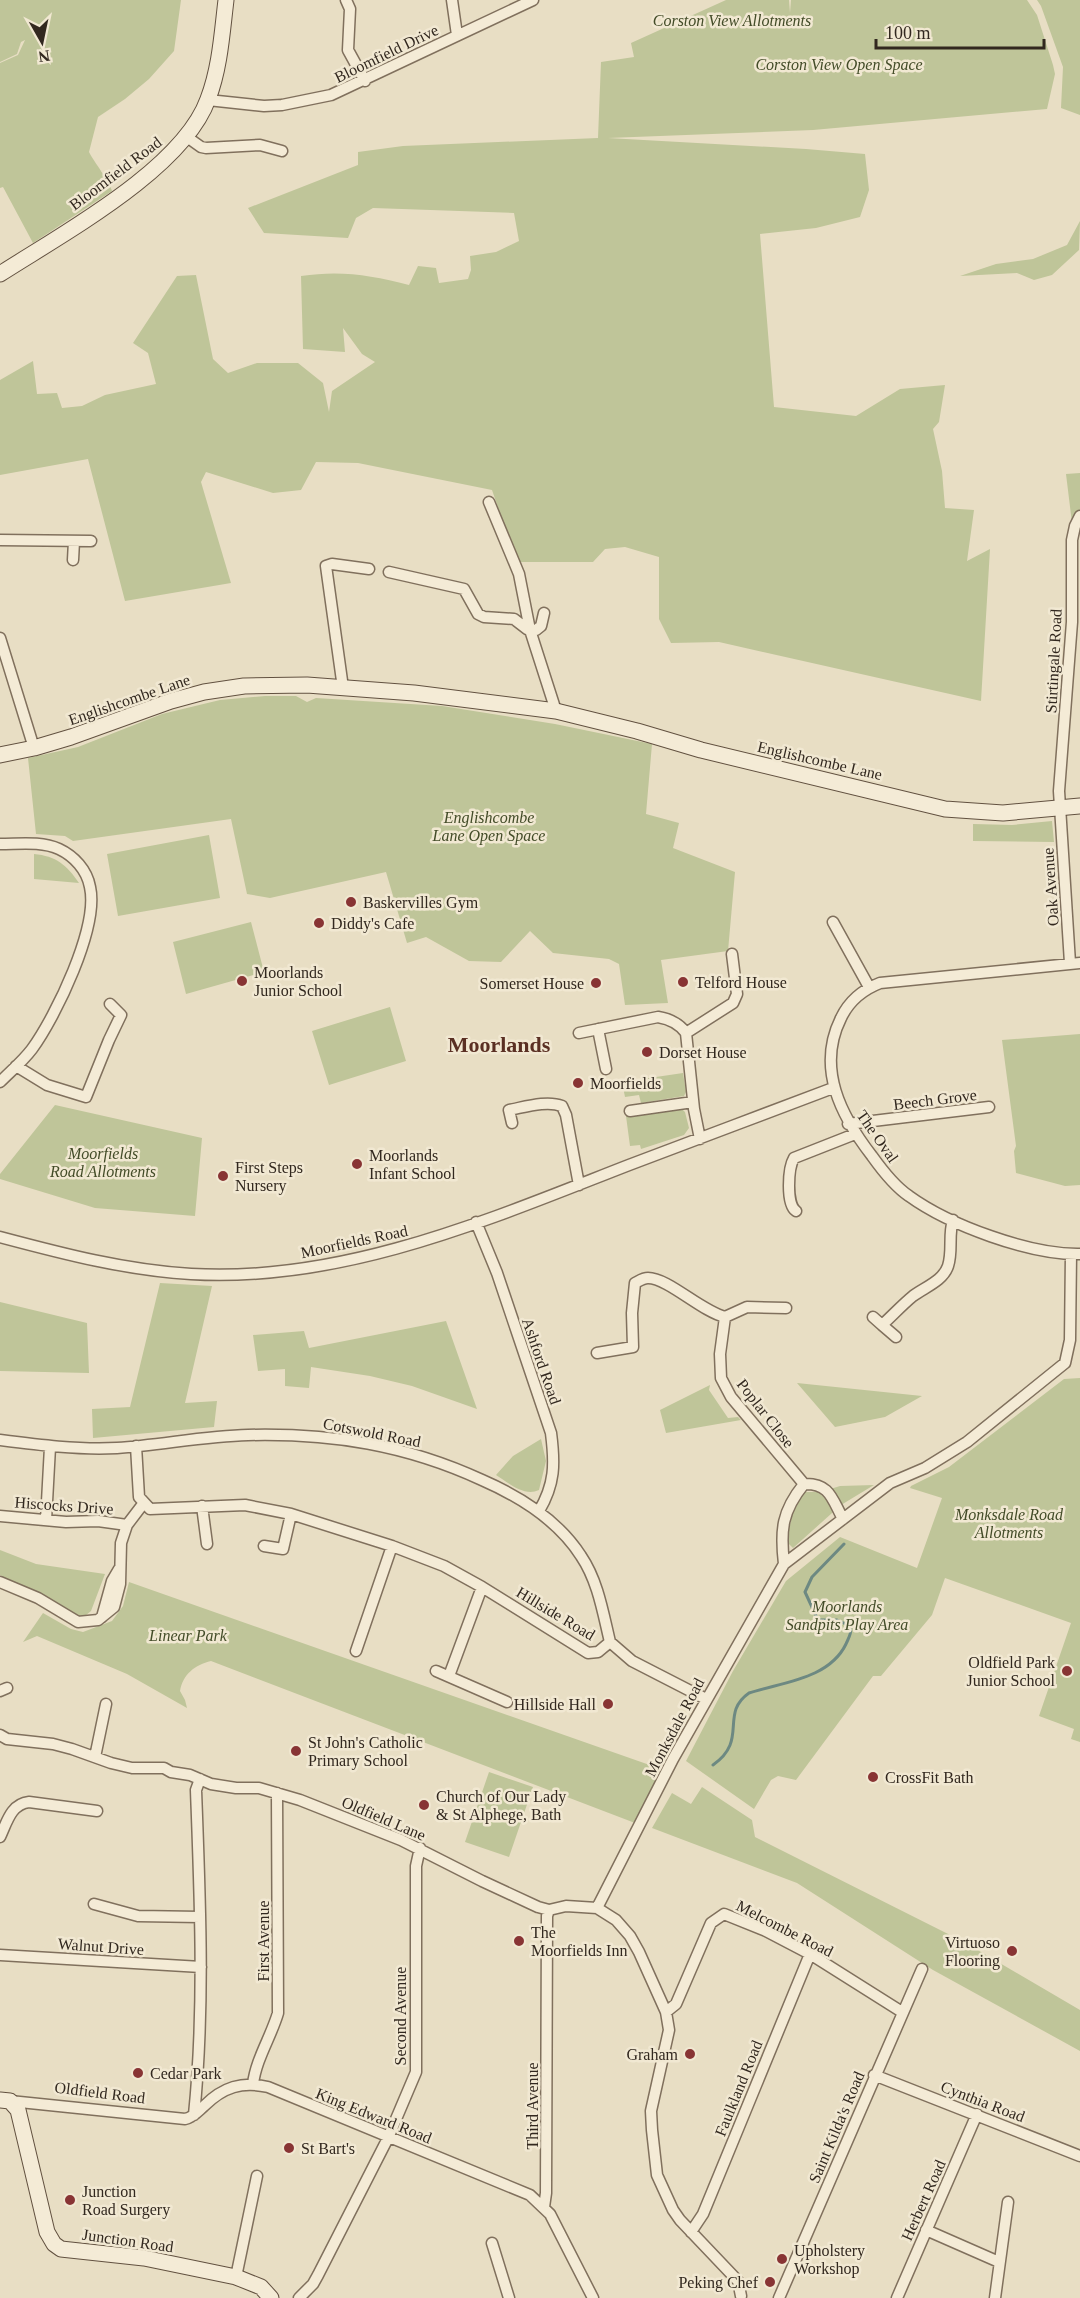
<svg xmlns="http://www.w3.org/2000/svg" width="1080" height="2298" viewBox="0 0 1080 2298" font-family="'Times New Roman',serif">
<rect width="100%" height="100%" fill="#e8dec4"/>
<path fill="#bfc599" d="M0,0H181L174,51L149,79L125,99L98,117L89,152C94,162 110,182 112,191L33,243L3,187L0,188V63L18,55L25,40L21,42L17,54L0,62Z
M726,0H789L790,13L791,0H1027L1037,15L1053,65L1055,74L1047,109L813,130L608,138L806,149L865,154L869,190L860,217L816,228L760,234L774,407L856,416L900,389L945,385L939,422L933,429L942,471L945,508L974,510L967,561L990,549L981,701L719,642L671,643L659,619V557L625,547L605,549L593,562H517L492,490L358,463L316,462L301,490L273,493L206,472L201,482L231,583L125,601L88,459L0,475V380L33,361L37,394L57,393L62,408L82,406L105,395L156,384L148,353L133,343L177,276L196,275L213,359L228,373L257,363H298L323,383L329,412L332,391L375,362L362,354L343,328L345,352L303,349L301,276C340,270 371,275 409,285L418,266L436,268L439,283L468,279L471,270L470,256L496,252L519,241L514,213L373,208L356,218L348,238L264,233L248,208L358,165V152L403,146L598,138L601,62L634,57L631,43Z
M1037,0H1080V115L1061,108L1063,67L1041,6Z
M1080,221L1079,250L1052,275L1034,280L1017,273L960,276L996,264L1033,259L1067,245Z
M1080,473V512L1072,523L1066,474Z
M265,696H296L307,702L316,698L442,706L555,724L652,744L646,814L679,823L673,848L735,872L728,951L661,960L668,1003L625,1005L619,964L609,959L553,953L530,931L501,962L469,961L426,937L407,943L386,872L270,898L247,894L231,819L73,841L65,836L36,834L28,758L78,747L162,714L220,700Z
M1052,821L1054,842L973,841V824L1012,825Z
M209,835L220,898L118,916L107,854Z
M34,854C56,856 67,865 79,883L34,879Z
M251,922L264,972L186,994L173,942Z
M390,1007L406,1061L329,1085L312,1031Z
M1080,1034V1185L1065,1186L1016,1173L1014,1151L1016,1146L1002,1040Z
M683,1073L686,1092L684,1096L641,1103L639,1095L625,1097L622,1082Z
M55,1105L202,1138L195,1216L95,1208L0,1179V1174Z
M682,1109L685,1112L689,1128L684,1135L641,1149L640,1145L630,1146L626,1116Z
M160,1283L212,1286L185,1403L217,1401L214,1427L93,1438L92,1409L130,1407Z
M0,1302L87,1323L89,1373L0,1371Z
M446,1321L477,1409L412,1386L370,1376L311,1367L309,1388L285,1386V1369L258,1371L253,1335L304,1331L309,1348Z
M1080,1378V1742L1071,1739L1074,1729L1039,1716L1071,1623L945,1578L932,1615L881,1676H873L796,1780L778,1776L771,1780L754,1809L686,1761L733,1671L786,1581L840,1537L917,1568L942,1498L910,1488L911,1486L949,1467L1064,1379Z
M797,1383L922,1396L885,1417L835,1427Z
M710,1385L709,1390L728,1418L738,1417L741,1420L666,1433L660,1410Z
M541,1439L546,1461L539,1490C524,1497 509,1483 496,1475L513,1456Z
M874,1485L841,1505L793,1548L788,1543L786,1538L791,1521L794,1504L803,1492H821L840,1486Z
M0,1550L36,1564L105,1574L91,1611L80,1620L0,1575Z
M129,1582L661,1769L635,1823L211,1661C195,1665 183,1674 180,1691L185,1700L187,1708L127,1674L37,1636L23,1642L43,1613L71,1629L83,1632L112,1621L123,1606Z
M489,1772L533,1787L509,1857L465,1842Z
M702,1787L752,1820L755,1837L964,1942L1080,2010V2051L933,1970L797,1883L652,1828L672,1793L691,1804Z"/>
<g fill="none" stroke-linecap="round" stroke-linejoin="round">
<path stroke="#6d8982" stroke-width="3" d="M713,1765C749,1740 719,1714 749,1693C783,1682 829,1679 846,1644C849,1637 852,1633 850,1626L837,1620H818L805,1592L812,1577L844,1544"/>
<defs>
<path id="street" d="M346,0L350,9L348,50L365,81
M452,0L457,35
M208,100L264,106L282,105L331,95L533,0
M187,137L201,147L206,148L260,145L282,151
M489,502L519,574L530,630L556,711
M0,540L91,541
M73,560L74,541
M389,572L464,589L478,614L484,617L514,619L527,629L536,630L541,626L544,613
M0,638L34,748
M343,688L326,566L332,564L369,569
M0,844C20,844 41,841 59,849C74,856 87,870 90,887C99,927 56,1016 32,1049C23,1061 11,1071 0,1082
M833,922L869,987
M1070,963L1059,791L1072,622V540L1075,526L1080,516
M1080,963L880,983C862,990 849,1001 841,1018C816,1068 841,1116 872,1156C882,1170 894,1186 909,1196C949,1225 1030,1255 1080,1254
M598,1029L606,1069
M579,1033L658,1017C670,1019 679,1023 686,1033L694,1109L700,1139
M686,1033L733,1003L737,994L732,954
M16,1066L47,1085L86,1097L109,1040L121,1015L110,1004
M630,1111L693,1102
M512,1123L509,1110C525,1107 547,1100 562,1106L566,1115L579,1185
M848,1124L989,1107
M796,1211C786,1204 788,1168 794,1158L855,1134
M476,1222L497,1273L551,1433C555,1464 555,1484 539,1511
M0,1237C64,1254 125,1270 191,1274C344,1283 490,1219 629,1165C697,1139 765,1114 833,1088
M725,1317L747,1307L786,1308
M873,1317L882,1325C892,1316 902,1305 913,1296C925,1287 943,1281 948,1266C953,1251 948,1235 953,1220
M882,1325L896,1337
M597,1353L633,1347L632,1313L635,1283C639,1281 643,1278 648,1278C668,1278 701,1311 725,1317L720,1354L721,1378L731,1397L804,1484
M0,1440C39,1445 78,1450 117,1448C161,1445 205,1436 248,1435C332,1433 406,1445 482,1480C521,1497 558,1520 581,1556C598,1581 603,1613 610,1642
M136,1446L139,1497L150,1509L245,1505L291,1514L392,1546L444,1566L482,1587L588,1653L598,1652L610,1642
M202,1506L207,1544
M0,1516L66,1522L98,1521L127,1525
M46,1520L50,1447
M264,1546L283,1549L291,1514
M784,1564C780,1530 782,1511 804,1484C830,1483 832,1499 843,1519
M0,1582L38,1598L78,1622L98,1620L114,1607L120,1584L121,1543L127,1525L143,1504
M102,1617L112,1581L119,1569
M610,1642L632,1661L706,1699
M356,1651L392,1546
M436,1671L507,1702
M449,1676L482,1587
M0,1691L7,1688
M0,1735L7,1739L53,1744L72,1749L111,1763L132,1768H164L171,1772L190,1775L211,1784L236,1788H259L300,1800L401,1840L482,1881L538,1907L549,1910
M95,1757L106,1704
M0,1837C7,1822 11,1804 29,1802L97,1811
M94,1904L138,1916L200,1917
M597,1908L673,1759L784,1564L890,1483L925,1468L967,1442L1065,1363L1070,1340L1071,1254
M549,1910L566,1906L597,1908L616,1920L630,1936L639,1952L666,2012L669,2030L651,2111L652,2130L657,2175L673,2210L680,2220L738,2281L741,2296
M0,1955L201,1967
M666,2012L676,2004L711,1923L724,1914L766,1931L810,1954L902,2012
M874,2075L1080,2156
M253,2084C256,2059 271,2037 278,2013L277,1793
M10,2101L185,2119C194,2117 198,2111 204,2106C223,2087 242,2081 268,2087L530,2195L550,2214L593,2298
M194,2115C205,2007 200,1898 196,1790L200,1779
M544,2207L546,2193L547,1916L549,1910
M926,2230L999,2262
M691,2232L703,2214L810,1954
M492,2243L509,2298
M236,2277L257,2176
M299,2298L313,2284L318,2275L388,2138L416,2072V1866L420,1848
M779,2298L922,1969
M897,2298L977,2114
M995,2298L1008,2202"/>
<path id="secondary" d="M0,274C62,234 183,169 208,99C220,68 222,33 226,0
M0,755L34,748L71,737L171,701L204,692L244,686L307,685L414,693L556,711L637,731L701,750L945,809L1003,813L1080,806
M0,2100L10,2101L18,2110L47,2232L54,2244L61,2249L144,2258L236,2277L261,2287L271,2298"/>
</defs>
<use href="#street" stroke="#80705d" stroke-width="13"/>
<use href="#secondary" stroke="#625140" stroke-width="17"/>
<use href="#street" stroke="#f4ebd6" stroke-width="10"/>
<use href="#secondary" stroke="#f4ebd6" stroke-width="15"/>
</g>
<g fill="#883434" stroke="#f1e8d2" stroke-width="2">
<circle cx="351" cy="902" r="6"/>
<circle cx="319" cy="923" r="6"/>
<circle cx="242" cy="981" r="6"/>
<circle cx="683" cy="982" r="6"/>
<circle cx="596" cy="983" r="6"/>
<circle cx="647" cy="1052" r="6"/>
<circle cx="578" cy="1083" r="6"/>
<circle cx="357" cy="1164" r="6"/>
<circle cx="223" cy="1176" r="6"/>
<circle cx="1067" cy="1671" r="6"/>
<circle cx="608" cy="1704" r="6"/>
<circle cx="296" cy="1751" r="6"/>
<circle cx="873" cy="1777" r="6"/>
<circle cx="424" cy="1805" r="6"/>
<circle cx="519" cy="1941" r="6"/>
<circle cx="1012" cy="1951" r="6"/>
<circle cx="690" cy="2054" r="6"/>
<circle cx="138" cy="2073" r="6"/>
<circle cx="289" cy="2148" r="6"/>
<circle cx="70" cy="2200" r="6"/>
<circle cx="782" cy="2259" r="6"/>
<circle cx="770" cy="2282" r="6"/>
</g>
<g text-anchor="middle" stroke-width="5" stroke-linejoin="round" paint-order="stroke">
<g font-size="16" font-style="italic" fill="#434c28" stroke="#f1e8d2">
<text x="732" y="26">Corston View Allotments</text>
<text x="839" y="70">Corston View Open Space</text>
<text x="489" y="823">Englishcombe<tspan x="489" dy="18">Lane Open Space</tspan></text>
<text x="103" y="1159">Moorfields<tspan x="103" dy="18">Road Allotments</tspan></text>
<text x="1009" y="1520">Monksdale Road<tspan x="1009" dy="18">Allotments</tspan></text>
<text x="847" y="1612">Moorlands<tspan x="847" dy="18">Sandpits Play Area</tspan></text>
<text x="188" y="1641">Linear Park</text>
</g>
<g font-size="16" fill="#32281f" stroke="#f1e8d2">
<text transform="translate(386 53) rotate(-26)" y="6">Bloomfield Drive</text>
<text transform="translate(115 173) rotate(-37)" y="6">Bloomfield Road</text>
<text transform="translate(1053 661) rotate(-87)" y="6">Stirtingale Road</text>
<text transform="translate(129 699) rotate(-19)" y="6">Englishcombe Lane</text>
<text transform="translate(820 760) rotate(13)" y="6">Englishcombe Lane</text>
<text transform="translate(1050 887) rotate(-94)" y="6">Oak Avenue</text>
<text transform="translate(935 1099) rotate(-7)" y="6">Beech Grove</text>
<text transform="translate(878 1136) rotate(55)" y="6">The Oval</text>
<text transform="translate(354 1241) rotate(-12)" y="6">Moorfields Road</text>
<text transform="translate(542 1361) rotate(71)" y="6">Ashford Road</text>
<text transform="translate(766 1413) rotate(52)" y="6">Poplar Close</text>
<text transform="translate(372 1432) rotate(11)" y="6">Cotswold Road</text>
<text transform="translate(64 1505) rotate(4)" y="6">Hiscocks Drive</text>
<text transform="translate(556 1613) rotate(31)" y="6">Hillside Road</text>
<text transform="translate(674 1727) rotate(-62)" y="6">Monksdale Road</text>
<text transform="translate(384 1818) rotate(23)" y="6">Oldfield Lane</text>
<text transform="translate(785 1928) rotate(27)" y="6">Melcombe Road</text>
<text transform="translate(263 1941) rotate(-90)" y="6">First Avenue</text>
<text transform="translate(101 1946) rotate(4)" y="6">Walnut Drive</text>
<text transform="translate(400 2016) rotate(-90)" y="6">Second Avenue</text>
<text transform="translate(738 2088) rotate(-68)" y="6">Faulkland Road</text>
<text transform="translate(100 2092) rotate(7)" y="6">Oldfield Road</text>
<text transform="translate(983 2101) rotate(21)" y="6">Cynthia Road</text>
<text transform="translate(532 2106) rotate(-90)" y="6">Third Avenue</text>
<text transform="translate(374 2115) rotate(22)" y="6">King Edward Road</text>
<text transform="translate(836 2127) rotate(-67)" y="6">Saint Kilda's Road</text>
<text transform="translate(923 2200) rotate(-66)" y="6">Herbert Road</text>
<text transform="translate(128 2240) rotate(8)" y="6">Junction Road</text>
</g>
<g font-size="16" fill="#32281f" stroke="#f1e8d2" text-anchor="start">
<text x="363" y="908">Baskervilles Gym</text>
<text x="331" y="929">Diddy's Cafe</text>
<text x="254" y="978">Moorlands<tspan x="254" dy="18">Junior School</tspan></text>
<text x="695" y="988">Telford House</text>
<text x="584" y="989" text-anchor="end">Somerset House</text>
<text x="659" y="1058">Dorset House</text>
<text x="590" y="1089">Moorfields</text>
<text x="369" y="1161">Moorlands<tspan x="369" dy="18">Infant School</tspan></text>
<text x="235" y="1173">First Steps<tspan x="235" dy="18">Nursery</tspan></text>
<text x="1055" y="1668" text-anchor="end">Oldfield Park<tspan x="1055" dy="18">Junior School</tspan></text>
<text x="596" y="1710" text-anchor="end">Hillside Hall</text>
<text x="308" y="1748">St John's Catholic<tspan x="308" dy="18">Primary School</tspan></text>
<text x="885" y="1783">CrossFit Bath</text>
<text x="436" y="1802">Church of Our Lady<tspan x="436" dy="18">&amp; St Alphege, Bath</tspan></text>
<text x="531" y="1938">The<tspan x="531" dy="18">Moorfields Inn</tspan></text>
<text x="1000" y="1948" text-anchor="end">Virtuoso<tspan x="1000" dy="18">Flooring</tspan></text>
<text x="678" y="2060" text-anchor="end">Graham</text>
<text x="150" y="2079">Cedar Park</text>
<text x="301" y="2154">St Bart's</text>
<text x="82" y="2197">Junction<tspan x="82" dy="18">Road Surgery</tspan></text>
<text x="794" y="2256">Upholstery<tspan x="794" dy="18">Workshop</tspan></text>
<text x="758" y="2288" text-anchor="end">Peking Chef</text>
</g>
<g font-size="22" font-weight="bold" fill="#5a2f23" stroke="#f1e8d2">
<text x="499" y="1052">Moorlands</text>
</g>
</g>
<g transform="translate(42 42) rotate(171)" stroke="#f1e8d2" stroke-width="4.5" paint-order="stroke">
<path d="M0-4.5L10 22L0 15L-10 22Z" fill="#32281f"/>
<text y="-9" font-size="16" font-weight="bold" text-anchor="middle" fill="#32281f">N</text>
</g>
<path d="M876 39v9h168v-9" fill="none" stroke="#32281f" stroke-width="3"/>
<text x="885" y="39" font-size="18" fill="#32281f" stroke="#f1e8d2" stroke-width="4.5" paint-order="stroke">100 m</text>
</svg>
